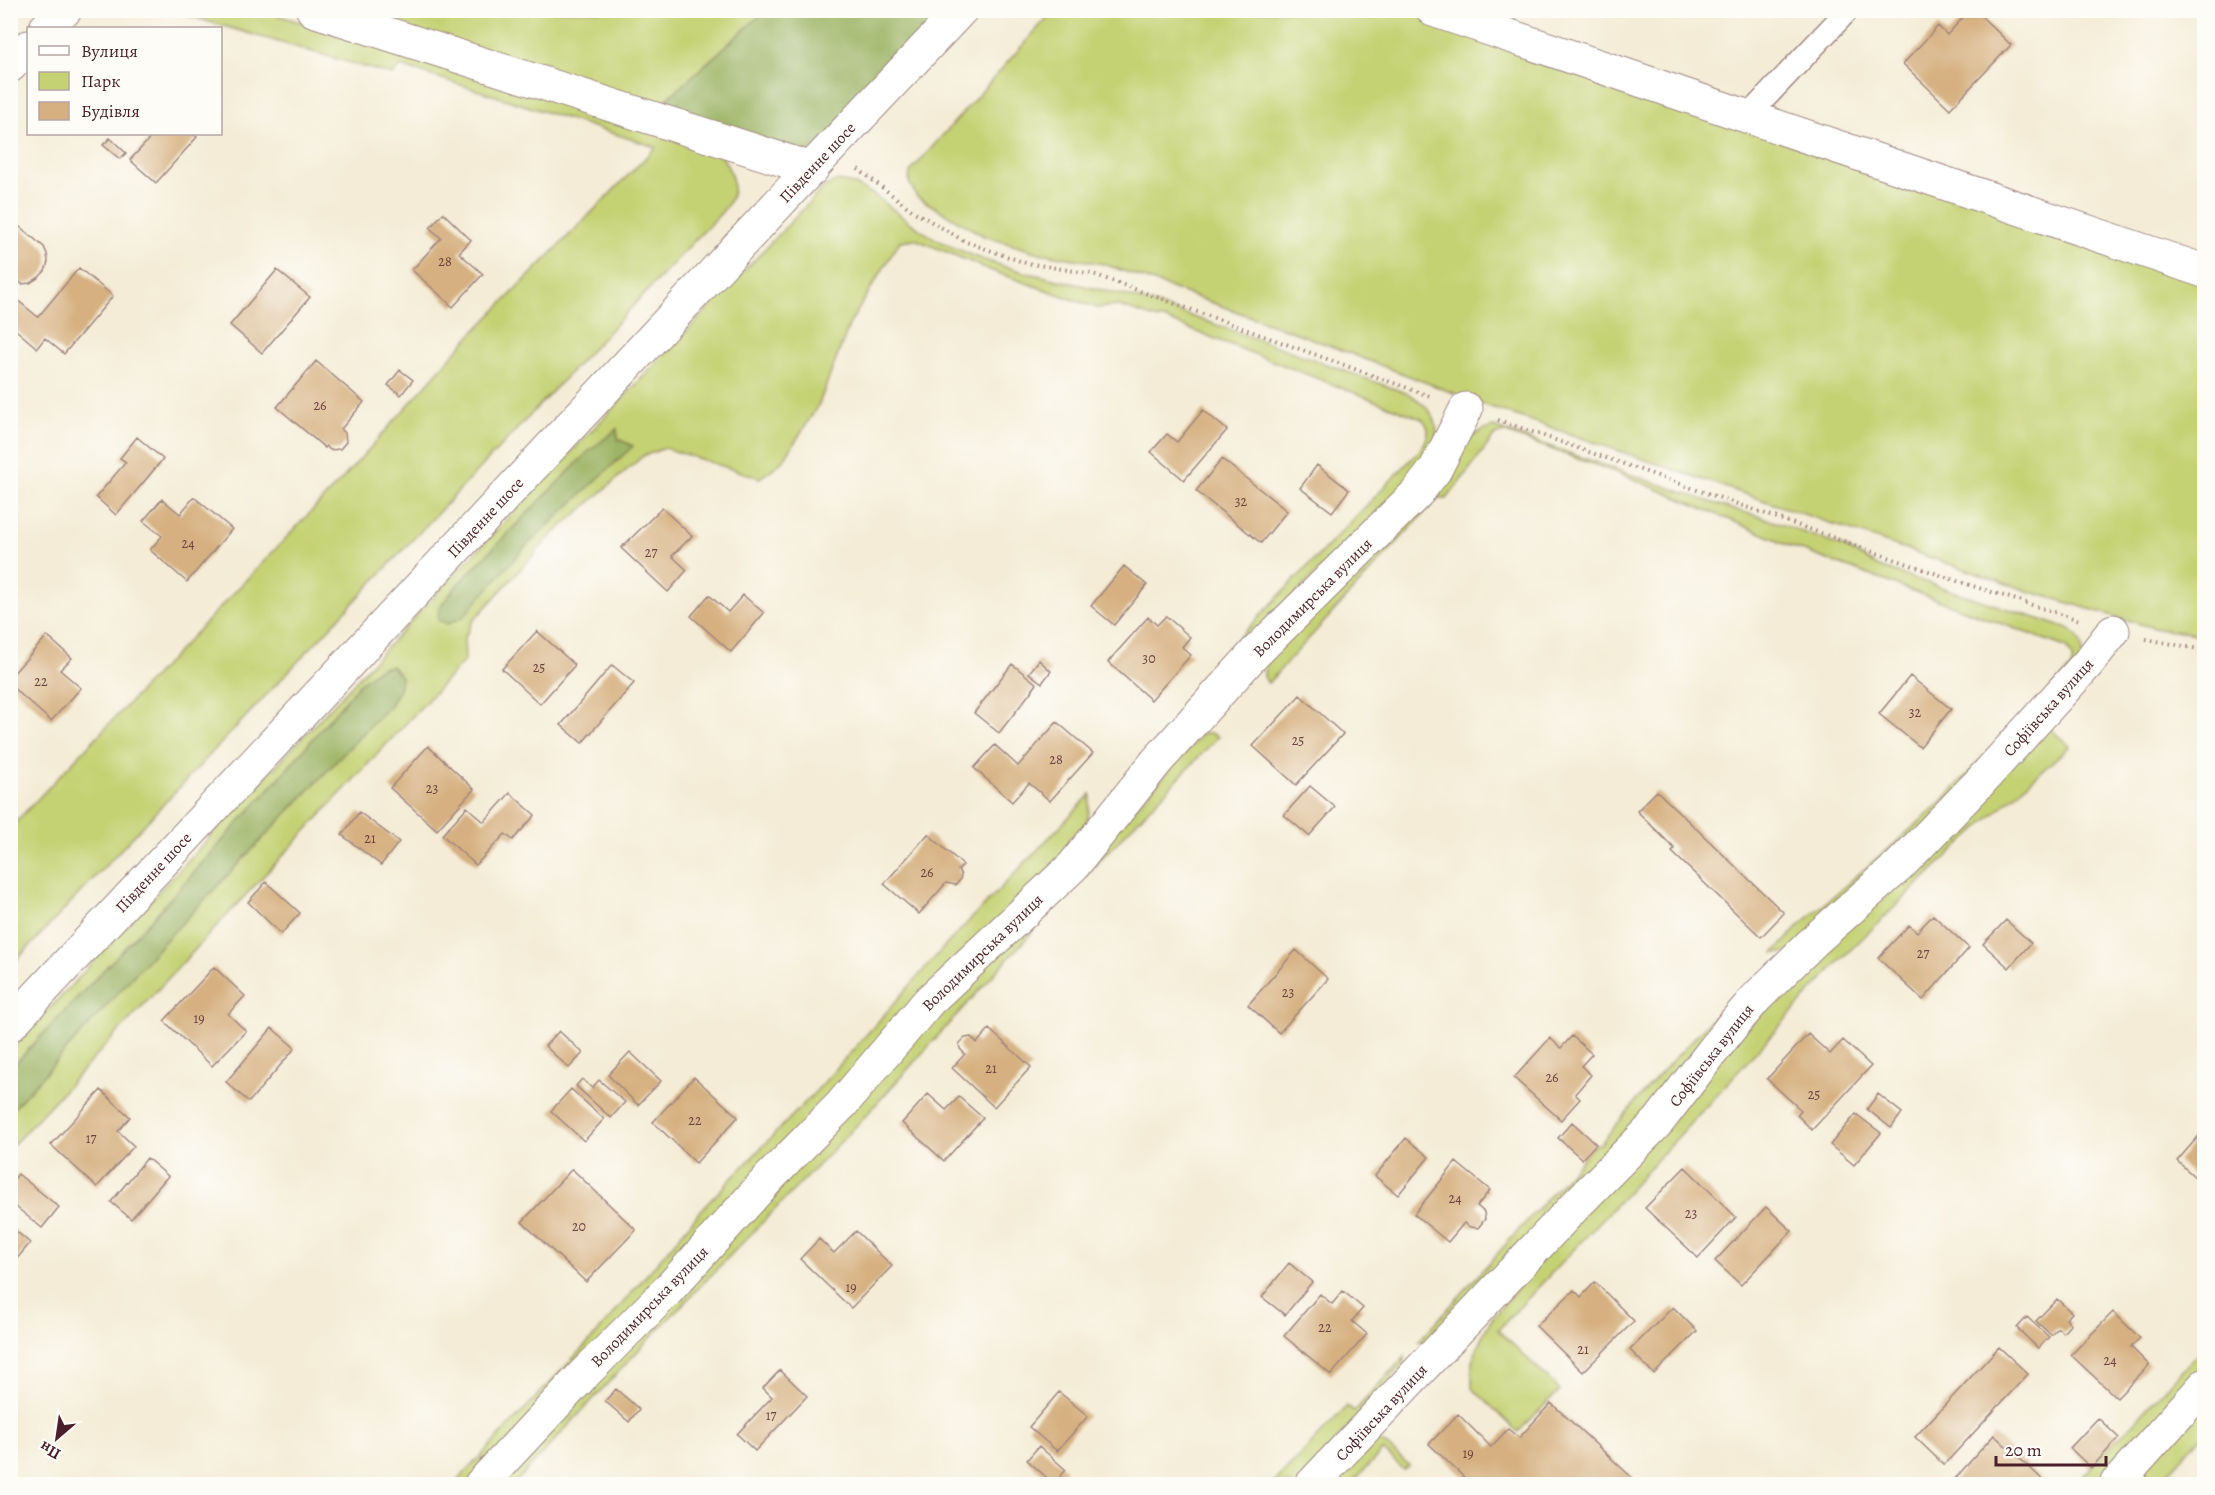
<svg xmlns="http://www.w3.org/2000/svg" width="2215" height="1495" viewBox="0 0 2215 1495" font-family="Alegreya,serif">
<rect width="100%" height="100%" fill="#fdfcf7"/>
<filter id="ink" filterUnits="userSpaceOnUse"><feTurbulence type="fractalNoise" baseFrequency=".0167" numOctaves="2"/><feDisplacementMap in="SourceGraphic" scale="12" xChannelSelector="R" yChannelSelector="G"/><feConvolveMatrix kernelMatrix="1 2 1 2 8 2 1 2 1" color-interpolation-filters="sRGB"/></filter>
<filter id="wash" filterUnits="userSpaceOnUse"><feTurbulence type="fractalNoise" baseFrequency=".008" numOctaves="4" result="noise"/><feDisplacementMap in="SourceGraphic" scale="24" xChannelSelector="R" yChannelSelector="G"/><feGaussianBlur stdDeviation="1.35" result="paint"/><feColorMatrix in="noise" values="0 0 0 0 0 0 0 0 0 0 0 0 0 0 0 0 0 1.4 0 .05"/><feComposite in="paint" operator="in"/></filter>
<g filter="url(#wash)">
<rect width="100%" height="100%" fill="#f4ecd6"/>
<path fill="#c5d273" stroke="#88784f" stroke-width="1.5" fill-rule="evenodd" d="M172,11H264L517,88L721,155C749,196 724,209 696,239L11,966L10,828L345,476L469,337L656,147L401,66L392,75Z
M316,11H765L648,116Z
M1053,11H1433L2204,271V635L2158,629L2028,591L1482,404L1302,335L1104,264L1039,253L984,236L917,197L909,182L910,172Z
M836,181C867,182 893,212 918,228C931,237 947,245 962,251C1018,276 1079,282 1138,299C1229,327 1319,362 1409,394C1438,412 1443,428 1430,459L1252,638L1236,647L1229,648L1422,448C1428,438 1432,428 1422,419L1164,319H1158L1119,306L1097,308L995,272L915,239L900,241L850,323L819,404L783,461L760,478L665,448L643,456L551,536L473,621L464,639L465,660L11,1147V1111L162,944L390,705L399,689L401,677L392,666L380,668L359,684L288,768L150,921L11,1068V1050L455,574L825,186ZM617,430L618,439L462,618L439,608L459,583L589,451Z
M1494,427L1731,509L1759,516L1846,548L1879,567L2069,629C2086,642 2086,654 2074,671L1957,798L1860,893L1788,953H1774L1801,924L1933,810L2071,668C2074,658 2072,654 2065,647L1779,542L1775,539L1626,476L1503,432L1495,435L1447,499H1437L1268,683C1266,680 1264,679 1264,675C1262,651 1340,584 1359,566C1383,544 1406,518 1428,493C1447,472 1463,432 1494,427Z
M2047,726L2070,746L1960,844L1841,959L1612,1209L1498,1330L1560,1390L1518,1432L1472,1388V1361L1484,1332L1493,1317L1556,1242L1726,1049Z
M1203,733H1211L1218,737L1052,910L860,1122L650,1338L514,1484H492L947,997L1127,817Z
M1091,794L1088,818L1073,847L469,1484H454L599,1331L704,1207L820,1087L945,946Z
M1727,1003L1725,1015L1705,1050L1427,1343L1419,1341L1596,1144H1600L1649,1086Z
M2204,1347V1369L2098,1484H2076Z
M1405,1356L1404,1363L1300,1484H1273L1347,1406L1354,1412Z
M2204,1403V1433L2158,1484H2129Z
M1377,1441L1385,1444L1409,1465L1404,1470L1383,1450L1351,1484H1334L1338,1473L1372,1442Z"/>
<path fill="#9cb465" stroke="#736a48" stroke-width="1.5" d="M765,11H961L812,169L648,116Z
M617,429L618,439L633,446L525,547L462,618L448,624L438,620L439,608L459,583L589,451Z
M392,666L401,677L399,689L390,705L162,944L11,1111V1068L150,921L288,768L359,684L380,668Z"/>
<g id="blocks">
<path fill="#d6b080" d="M1970,10H1975L2011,45L1950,109L1903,64L1938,26L1947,35Z
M154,134H193L197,137L156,183L130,160Z
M110,138L126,153L120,159L103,145Z
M10,212L18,218L14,222L44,247L47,254L48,262L45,271L38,278L30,283L22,284L10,276Z
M443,213L471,240L459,253L483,274L453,307L412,270L441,238L430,228Z
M79,268L113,296L64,354L45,338L37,348L10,325V294L38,317Z
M277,270L310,297L262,353L230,325Z
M316,361L364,402L341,429L345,433L346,442L340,449L330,450L326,446L325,448L277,407Z
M400,370L413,380L401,395L388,385Z
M1203,410L1227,430L1184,480L1151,452L1167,434L1177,442Z
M137,437L163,459L116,515L96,497L126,462L120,458Z
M1222,459L1287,511L1261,543L1196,491Z
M1317,465L1349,490L1332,512L1300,488Z
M194,497L232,529L187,582L150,550L162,536L143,521L162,499L180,514Z
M662,508L692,536L672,556L687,570L668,592L621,548Z
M1124,566L1147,585L1114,625L1091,606Z
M709,595L728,612L743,595L764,613L731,652L691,616Z
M1166,616L1190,637L1182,647L1191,655L1151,700L1108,662L1148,617L1157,625Z
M537,631L575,665L540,704L502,669Z
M47,636L72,658L60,670L81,688L51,721L10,685V677Z
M1039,660L1051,671L1042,683L1029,673Z
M1012,664L1037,684L999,733L974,713Z
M612,665L634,683L582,743L561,725Z
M1910,676L1951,709L1920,747L1879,714Z
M1300,695L1343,734L1296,785L1253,746Z
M1057,722L1093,753L1050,801L1029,783L1012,802L974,768L995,745L1018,766Z
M428,746L474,789L437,830L390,788Z
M1310,786L1335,807L1309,836L1284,815Z
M1657,791L1784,913L1761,937L1672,852L1675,849L1637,811Z
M510,793L535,815L513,840L505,834L476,865L442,835L467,807L484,822Z
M359,812L399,842L381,865L342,835Z
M928,834L963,865L958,870L961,875L960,880L956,885L946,883L919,914L884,884Z
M266,882L300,913L281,934L248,902Z
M1933,915L1969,948L1923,1000L1878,958L1909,925L1917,932Z
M2006,920L2031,943L2009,968L1983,944Z
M1296,950L1328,979L1279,1033L1248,1005Z
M214,967L245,996L228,1014L246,1031L212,1066L164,1021Z
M272,1028L295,1048L249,1102L226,1082Z
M989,1029L1031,1067L994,1107L952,1068L965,1054L960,1049L959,1044L965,1038L971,1037L977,1043Z
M559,1031L583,1053L569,1068L545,1046Z
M1808,1034L1830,1054L1843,1040L1871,1066L1812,1130L1797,1115L1801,1110L1767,1079Z
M1572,1036L1592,1054L1581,1066L1591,1075L1575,1094L1580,1099L1561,1120L1514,1078L1550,1038L1561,1048Z
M630,1052L661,1081L638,1105L608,1075Z
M694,1077L738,1117L696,1163L653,1122Z
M582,1079L592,1088L599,1080L625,1102L611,1118L576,1086Z
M571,1089L604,1119L584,1141L551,1111Z
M101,1090L130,1117L118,1131L134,1146L97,1187L51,1145Z
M928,1094L946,1110L959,1097L983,1118L944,1161L902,1123Z
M1878,1094L1902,1113L1891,1128L1867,1109Z
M1856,1114L1881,1133L1854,1165L1830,1145Z
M1572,1122L1596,1144L1582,1159L1558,1138Z
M2204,1130V1185L2177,1161Z
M1406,1138L1429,1157L1398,1195L1375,1176Z
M147,1158L168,1176L131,1219L111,1202Z
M1456,1162L1490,1190L1477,1206L1484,1212L1485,1219L1478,1228L1470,1227L1464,1223L1448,1242L1414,1214Z
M1685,1167L1736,1217L1698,1258L1645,1208Z
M572,1169L636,1230L586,1282L522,1222Z
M18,1174L59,1207L42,1228L10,1202V1184Z
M1766,1207L1792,1231L1741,1285L1715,1261Z
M10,1226L30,1243L10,1267Z
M856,1231L892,1266L851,1308L800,1259L819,1239L834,1253Z
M1289,1263L1312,1282L1285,1315L1262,1297Z
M1595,1282L1634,1321L1583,1372L1536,1326L1574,1290L1581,1297Z
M1343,1291L1363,1308L1352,1321L1367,1334L1331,1375L1284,1336L1320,1294L1332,1304Z
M2057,1299L2072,1313L2066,1319L2071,1324L2063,1333L2058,1328L2051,1335L2036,1321Z
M1673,1307L1697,1331L1654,1374L1630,1350Z
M2113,1312L2140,1338L2131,1347L2149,1365L2117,1398L2071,1355Z
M2027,1317L2049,1337L2038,1348L2017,1328Z
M1999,1347L2028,1374L1944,1465L1915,1437Z
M780,1370L807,1396L755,1451L737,1434L772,1397L763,1388Z
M616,1389L639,1409L629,1422L605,1401Z
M1059,1392L1088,1416L1057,1451L1029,1427Z
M1551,1403L1639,1484H1471L1429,1444L1458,1414L1491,1447L1508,1429L1519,1438Z
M2098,1418L2119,1438L2091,1468L2070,1448Z
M1994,1435L2042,1479L2037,1484H1953L1951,1483Z
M1039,1446L1066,1470L1054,1484L1027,1460Z"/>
</g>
</g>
<g filter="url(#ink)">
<use href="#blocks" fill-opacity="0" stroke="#9f8680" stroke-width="1.5"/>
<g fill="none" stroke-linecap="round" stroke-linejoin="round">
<defs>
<path id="lane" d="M1746,118L1848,10"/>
<path id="street" d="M313,10L812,169
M1433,10L2204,271
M46,28L65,10
M10,66L28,47
M481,1484L583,1375L667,1291L769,1178L842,1104L929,1001L1073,866L1157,761L1254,654L1417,493L1435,470L1466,409
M1312,1484L1576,1205L1658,1122L1732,1026L1756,998L1817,938L1900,865L1981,781L2089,662L2113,631
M2116,1484L2204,1386"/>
<path id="secondary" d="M10,1025L835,143L961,10"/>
</defs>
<use href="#lane" stroke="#9f8680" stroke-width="25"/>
<use href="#street" stroke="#9f8680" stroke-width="35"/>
<use href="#secondary" stroke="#9f8680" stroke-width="35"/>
<path stroke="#9f8680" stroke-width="4" stroke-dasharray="1.5 4.5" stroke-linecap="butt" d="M858,169L913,211L966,242L1026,263L1093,274L1432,397
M1498,420L1954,580L2079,620
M2146,639L2204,650"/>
<use href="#lane" stroke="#fff" stroke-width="22"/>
<use href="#street" stroke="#fff" stroke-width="33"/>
<use href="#secondary" stroke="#fff" stroke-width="33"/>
</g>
</g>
<g text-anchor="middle" stroke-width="4.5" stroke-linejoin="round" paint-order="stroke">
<g font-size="14" fill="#6d4340">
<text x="445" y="266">28</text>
<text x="320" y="410">26</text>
<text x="1241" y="506">32</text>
<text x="188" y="548">24</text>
<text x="651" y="557">27</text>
<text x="1149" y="663">30</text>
<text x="539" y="672">25</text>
<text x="41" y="686">22</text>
<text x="1915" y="717">32</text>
<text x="1298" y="745">25</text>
<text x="1056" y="764">28</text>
<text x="432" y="793">23</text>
<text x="370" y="843">21</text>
<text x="927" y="877">26</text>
<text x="1923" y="958">27</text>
<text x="1288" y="997">23</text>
<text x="199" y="1023">19</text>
<text x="991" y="1073">21</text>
<text x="1552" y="1082">26</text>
<text x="1814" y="1099">25</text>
<text x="695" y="1125">22</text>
<text x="91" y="1143">17</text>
<text x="1455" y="1203">24</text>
<text x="1691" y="1218">23</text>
<text x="579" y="1231">20</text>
<text x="851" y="1292">19</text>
<text x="1325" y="1332">22</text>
<text x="1583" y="1354">21</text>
<text x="2110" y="1365">24</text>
<text x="771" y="1420">17</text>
<text x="1468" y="1458">19</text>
</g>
<g font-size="16" fill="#4a1f2b" stroke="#fdfcf7">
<text transform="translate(817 162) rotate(-47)" y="6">Південне шосе</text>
<text transform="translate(485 517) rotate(-47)" y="6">Південне шосе</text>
<text transform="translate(1312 597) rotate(-45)" y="6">Володимирська вулиця</text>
<text transform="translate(2048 707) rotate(-48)" y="6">Софіївська вулиця</text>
<text transform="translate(153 872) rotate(-47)" y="6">Південне шосе</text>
<text transform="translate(982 952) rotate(-44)" y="6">Володимирська вулиця</text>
<text transform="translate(1711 1055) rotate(-52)" y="6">Софіївська вулиця</text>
<text transform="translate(649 1306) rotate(-46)" y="6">Володимирська вулиця</text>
<text transform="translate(1381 1412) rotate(-47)" y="6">Софіївська вулиця</text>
</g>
</g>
<rect width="2215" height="1495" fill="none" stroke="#fdfcf7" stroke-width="36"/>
<rect x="27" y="27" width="195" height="108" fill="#fdfcf7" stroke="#b5a4a5" stroke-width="1.5"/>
<rect x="39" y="46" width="30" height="9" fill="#ffffff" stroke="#b5a4a5" stroke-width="1.5"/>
<text x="81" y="57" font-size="18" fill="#4a1f2b">Вулиця</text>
<rect x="39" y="72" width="30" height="18" fill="#c5d273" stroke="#b5a4a5" stroke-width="1.5"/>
<text x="81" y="87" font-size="18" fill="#4a1f2b">Парк</text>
<rect x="39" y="102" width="30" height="18" fill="#d6b080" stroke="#b5a4a5" stroke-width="1.5"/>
<text x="81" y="117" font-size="18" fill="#4a1f2b">Будівля</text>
<g transform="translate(57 1438) rotate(209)" stroke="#fdfcf7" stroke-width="4.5" paint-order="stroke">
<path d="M0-4.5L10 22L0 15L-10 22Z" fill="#4a1f2b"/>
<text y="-9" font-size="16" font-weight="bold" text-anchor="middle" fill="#4a1f2b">Пн</text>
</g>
<path d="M1996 1456v9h110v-9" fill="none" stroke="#4a1f2b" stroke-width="3"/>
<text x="2005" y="1456" font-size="18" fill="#4a1f2b" stroke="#fdfcf7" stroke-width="4.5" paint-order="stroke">20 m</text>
</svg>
